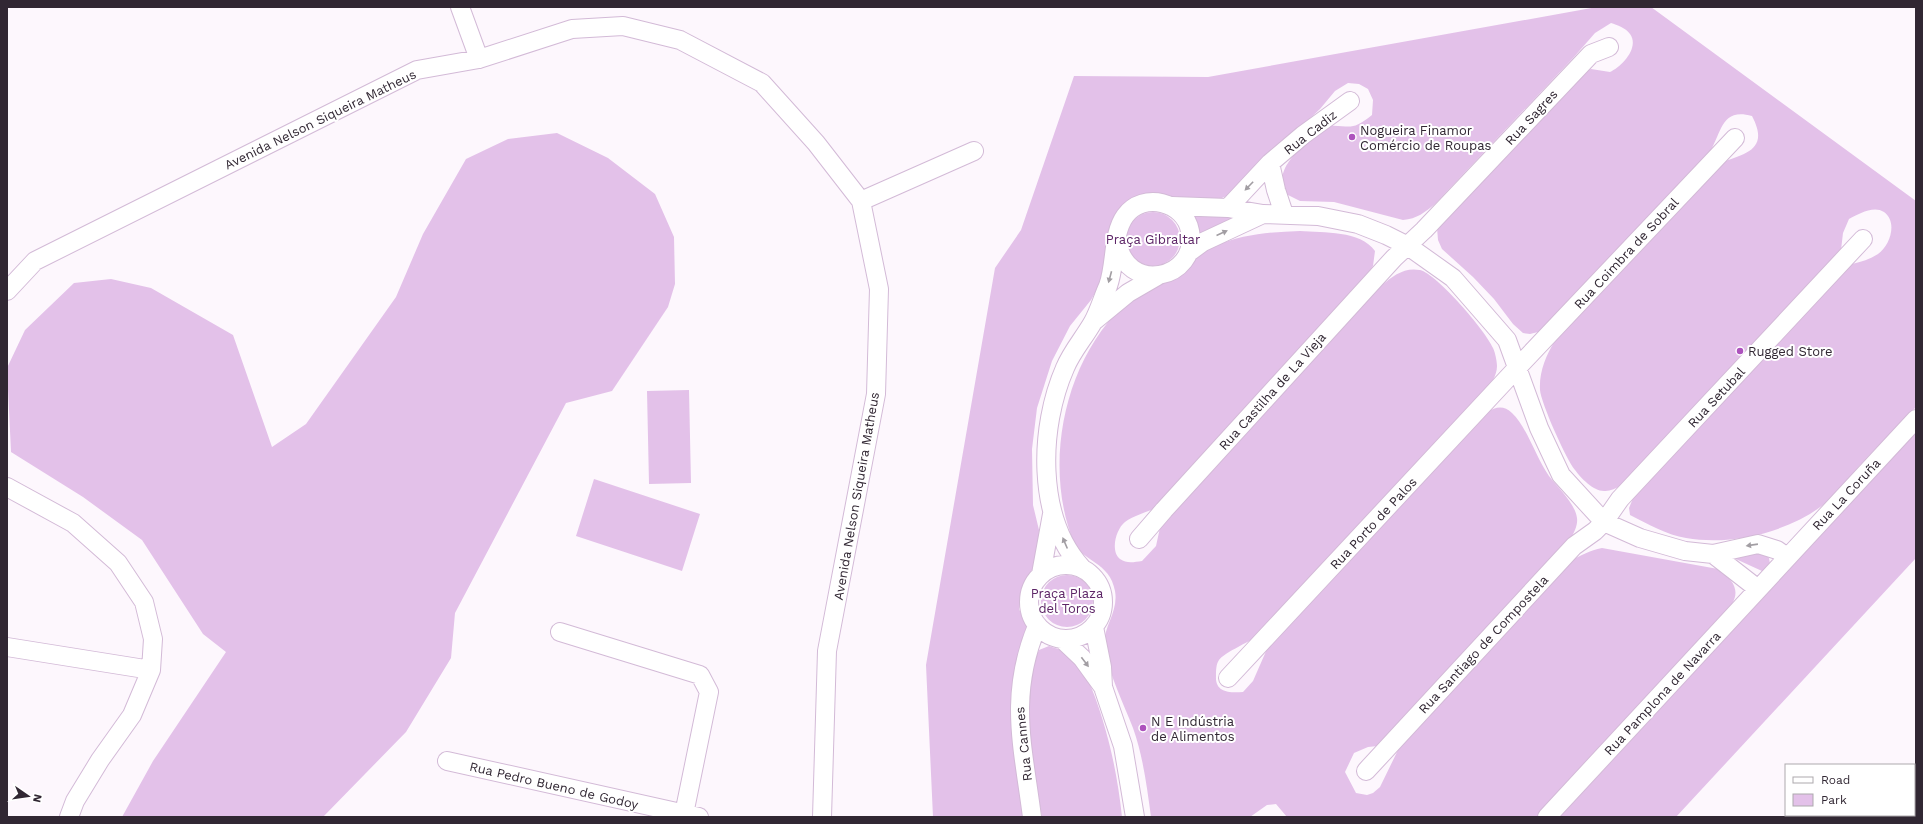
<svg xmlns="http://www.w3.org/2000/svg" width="1923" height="824" viewBox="0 0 1923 824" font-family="'Work Sans',sans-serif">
<rect width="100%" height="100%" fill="#fdf7fd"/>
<path fill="#e3c1e9" d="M1597,7H1651L1916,201V407C1897,426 1878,446 1859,466C1849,478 1839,492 1827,502C1790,532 1733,546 1686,538C1667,535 1648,524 1630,515L1629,508L1634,496L1852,264C1861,262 1870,259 1878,254C1890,246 1898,222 1884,212C1874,205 1858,214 1849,219L1843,233L1841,250L1635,474C1627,481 1615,492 1604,491C1593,491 1581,478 1575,470C1566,459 1541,403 1540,390C1539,372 1546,355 1555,341L1720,163C1745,154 1770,150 1752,116C1720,107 1722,134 1709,153L1548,322L1538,332L1530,334L1523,333L1513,324L1494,299L1473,277L1442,249L1438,240L1437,228L1585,71L1591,69L1610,72C1621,67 1640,48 1630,34C1626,28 1617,25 1611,23L1595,33L1574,57L1435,204C1425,212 1417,219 1403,220L1334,202L1300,201L1286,194L1280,183C1282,177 1284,168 1288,163C1293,155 1318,127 1326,126C1350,124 1350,133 1372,115L1373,100L1368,89L1359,84L1348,83L1335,91L1320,109L1227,196C1206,206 1173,193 1149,195L1108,261L1100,284L1091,300L1070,326L1052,361L1037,408L1032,449L1033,505L1039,530L1038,558L1022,590L1019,609L1028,629L1021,648L1011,698L1017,776L1023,817H933L926,665L995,268L1021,230L1074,76L1208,77Z
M557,133L608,158L655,194L674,237L675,284L668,307L612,391L566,403L455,613L451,658L406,732L323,817H122L153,761L226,652L203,634L142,540L83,497L11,452L7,368L25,330L74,283L111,279L151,288L233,335L272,447L306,424L396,297L423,234L466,159L508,139Z
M1126 239a27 27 0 1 1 54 0a27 27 0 1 1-54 0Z
M1194,216L1244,217L1197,236L1198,228Z
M1300,231C1324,233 1360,230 1375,251L1373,266L1361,283L1156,508C1147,512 1133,516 1125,522C1116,529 1110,551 1120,559C1127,564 1134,562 1142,561L1156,546L1161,523L1166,515L1382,285C1393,276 1404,267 1420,270C1437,274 1486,331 1493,348C1495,352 1497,361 1497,366C1497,376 1490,385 1485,394L1254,638C1245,644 1224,653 1219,660C1216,664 1216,671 1216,676C1215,693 1230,693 1243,692L1253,681L1267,649L1488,412C1495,407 1504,405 1512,413C1527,427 1536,458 1549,476C1558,488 1575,503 1577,518C1578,525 1574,533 1571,538L1378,746L1368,747L1354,753L1345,772L1356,793L1367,795L1373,793L1380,787L1399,748L1570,561C1580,556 1590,550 1602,548L1718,569C1739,583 1742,598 1722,615L1636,712L1539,817H1287L1276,804L1267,805L1250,817H1151C1147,787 1143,756 1133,728C1123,702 1110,677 1105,649C1101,628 1119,613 1115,591C1110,562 1082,561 1074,543C1043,467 1063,364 1122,307C1130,298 1146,290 1157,285C1163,282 1170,282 1175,279C1187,274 1190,262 1198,254C1202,250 1210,248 1215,246C1243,234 1271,232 1300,231Z
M689,390L691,483L649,484L647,391Z
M1916,432V558L1676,817H1560Z
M594,479L700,514L682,571L576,536Z
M1765,553L1769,558L1770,564L1765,570L1762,571L1727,555Z
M1041 601a26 26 0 1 1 52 0a26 26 0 1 1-52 0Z
M1049,646C1058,649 1073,653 1079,660C1083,664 1085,672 1087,677C1106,721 1117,769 1122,817H1042L1027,735L1030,670L1039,650Z"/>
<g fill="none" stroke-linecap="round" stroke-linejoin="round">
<defs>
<path id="street" d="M460,7L479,59
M1270,163L1276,190L1284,214
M861,201L974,151
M1172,206L1228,208L1263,214L1318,216L1358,224L1386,235L1408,246L1453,278L1507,340L1539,428L1561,475L1604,522L1640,538L1685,551L1713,554L1758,544L1777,550L1787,557
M1228,208L1270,163L1303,135L1350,101
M1188,253L1203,242L1263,214
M7,291L35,261L417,70L479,59L572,29L623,26L680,40L762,83L816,143L861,201L879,289L876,394L827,651L822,817
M1094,321L1128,293L1159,275
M7,487L73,523L118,563L144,602L153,639L151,670L132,715L100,760L75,801L69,817
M1139,539L1164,510L1394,258L1424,230L1591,54L1609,47
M1713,554L1758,589
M1029 602a37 37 0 1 1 74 0a37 37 0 1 1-74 0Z
M1082,568C1036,518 1039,427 1065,368C1072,351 1084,338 1093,322C1099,311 1103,297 1108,286C1116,265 1112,234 1125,216C1143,191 1185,202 1190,231C1200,279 1124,297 1117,239
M1041,574L1052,514
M1094,627L1102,667L1103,687
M560,632L700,675L709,692L684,814
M1063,640L1082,658L1103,687L1123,746L1135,817
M7,647L151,670
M1228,678L1517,368L1735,138
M447,761L699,817
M1366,771L1574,546L1595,531L1604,522L1620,499L1863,239
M1032,817C1023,746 1008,696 1037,626
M1547,817L1916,419"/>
</defs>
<use href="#street" stroke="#d3bad7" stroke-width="20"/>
<use href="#street" stroke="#fff" stroke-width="18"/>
</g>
<defs><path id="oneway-solid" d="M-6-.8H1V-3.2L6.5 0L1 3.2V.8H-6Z"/></defs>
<g fill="#a29ea3">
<use href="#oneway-solid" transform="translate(1249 186) rotate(134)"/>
<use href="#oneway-solid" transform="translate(1222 233) rotate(-24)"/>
<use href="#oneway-solid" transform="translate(1110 277) rotate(105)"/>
<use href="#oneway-solid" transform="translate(1065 543) rotate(-113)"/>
<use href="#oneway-solid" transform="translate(1752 545) rotate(172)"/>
<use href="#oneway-solid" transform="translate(1085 662) rotate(53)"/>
</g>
<g fill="#ad52bd" stroke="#fff" stroke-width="1.5">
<circle cx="1352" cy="137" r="4"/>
<circle cx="1740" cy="351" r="4"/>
<circle cx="1143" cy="728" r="4"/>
</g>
<g text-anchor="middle" stroke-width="4" stroke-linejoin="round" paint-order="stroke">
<g font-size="13" fill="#312733" stroke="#fff">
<text transform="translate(1531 117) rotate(-47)" y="5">Rua Sagres</text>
<text transform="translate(320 119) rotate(-26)" y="5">Avenida Nelson Siqueira Matheus</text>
<text transform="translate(1310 132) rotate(-38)" y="5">Rua Cadiz</text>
<text transform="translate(1626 253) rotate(-47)" y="5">Rua Coimbra de Sobral</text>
<text transform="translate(1272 391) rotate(-48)" y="5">Rua Castilha de La Vieja</text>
<text transform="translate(1716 397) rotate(-47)" y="5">Rua Setubal</text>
<text transform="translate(1846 494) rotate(-47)" y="5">Rua La Coruña</text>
<text transform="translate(856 496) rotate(-80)" y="5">Avenida Nelson Siqueira Matheus</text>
<text transform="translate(1373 523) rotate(-47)" y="5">Rua Porto de Palos</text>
<text transform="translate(1483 644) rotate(-47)" y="5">Rua Santiago de Compostela</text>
<text transform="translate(1662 693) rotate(-47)" y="5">Rua Pamplona de Navarra</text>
<text transform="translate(1023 744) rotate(-96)" y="5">Rua Cannes</text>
<text transform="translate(554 785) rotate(13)" y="5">Rua Pedro Bueno de Godoy</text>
</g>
<g font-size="13" fill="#312733" stroke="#fff" text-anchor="start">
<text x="1360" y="135">Nogueira Finamor<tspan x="1360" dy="15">Comércio de Roupas</tspan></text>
<text x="1748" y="356">Rugged Store</text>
<text x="1151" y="726">N E Indústria<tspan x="1151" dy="15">de Alimentos</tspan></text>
</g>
<g font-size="13" fill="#5d2567" stroke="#fff">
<text x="1153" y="244">Praça Gibraltar</text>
<text x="1067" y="598">Praça Plaza<tspan x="1067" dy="15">del Toros</tspan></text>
</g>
</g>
<rect width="1923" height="824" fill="none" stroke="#312733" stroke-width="16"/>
<rect x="1785" y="764" width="130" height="52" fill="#ffffff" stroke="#ada9ad"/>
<rect x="1793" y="777" width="20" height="6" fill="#ffffff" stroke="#ada9ad"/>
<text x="1821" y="784" font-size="12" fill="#312733">Road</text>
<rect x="1793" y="794" width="20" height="12" fill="#e3c1e9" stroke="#ada9ad"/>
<text x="1821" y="804" font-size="12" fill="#312733">Park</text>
<g transform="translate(28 796) rotate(103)" stroke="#ffffff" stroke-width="3" paint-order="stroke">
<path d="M0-3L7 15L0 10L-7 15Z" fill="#312733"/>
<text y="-6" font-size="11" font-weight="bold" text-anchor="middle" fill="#312733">N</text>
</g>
</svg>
